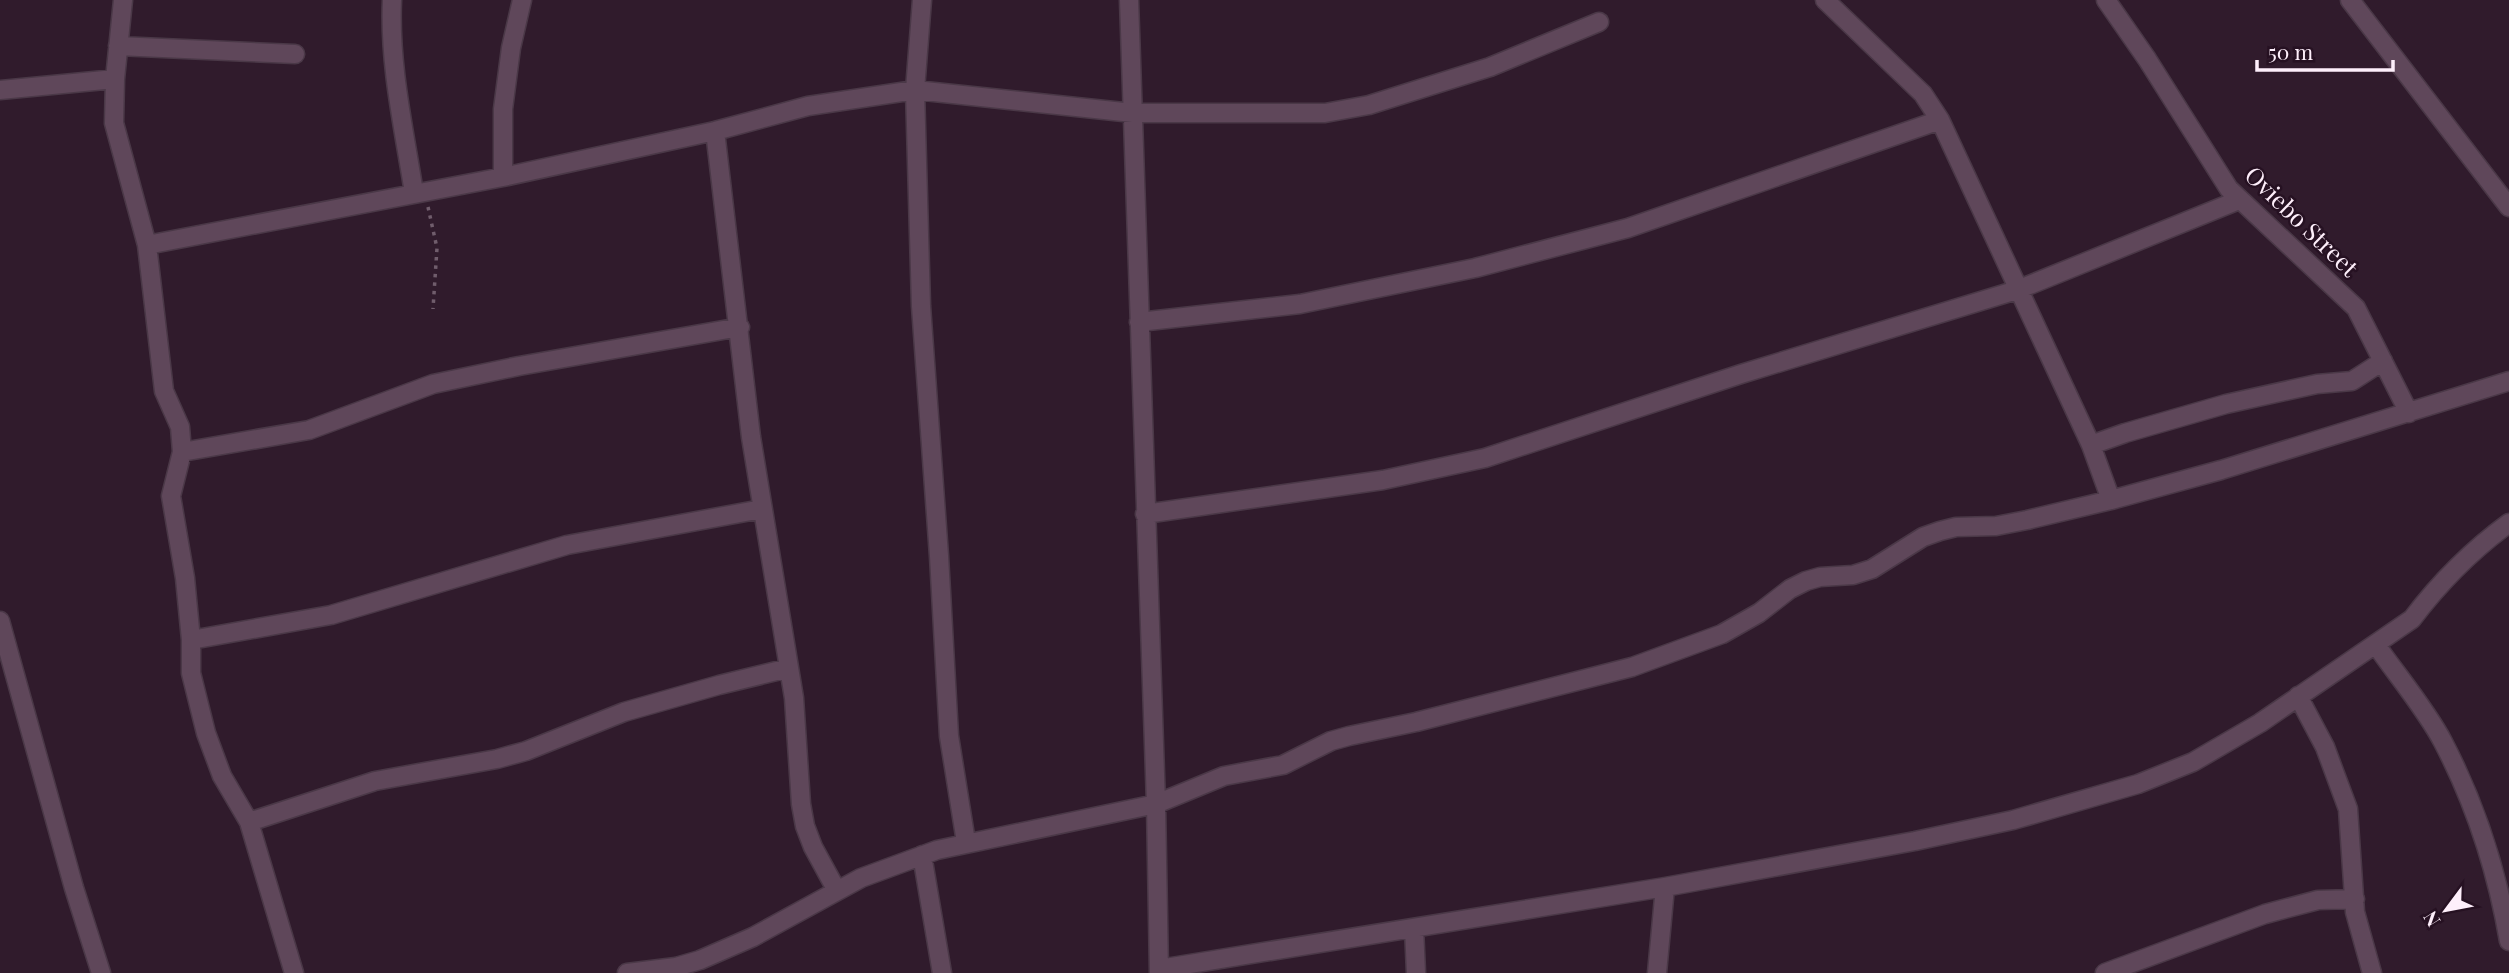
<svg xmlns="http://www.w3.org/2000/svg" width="2509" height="973" viewBox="0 0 2509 973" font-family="'Playfair Display',serif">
<rect width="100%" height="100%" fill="#301b2c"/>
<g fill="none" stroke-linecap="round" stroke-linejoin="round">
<defs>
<path id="minor" d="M123,0L115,79L114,123L147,245L164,391L180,427L182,452L171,496L185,578L191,640V673L206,733L222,776L249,822L294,973
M392,0C389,65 404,129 414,193
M922,0L915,90L921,306L939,556L949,736L966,842
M1129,0L1156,804L1159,973
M1825,0L1923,94L1940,120L2091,445L2111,500
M2106,0L2147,59L2229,189L2356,308L2409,413
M2350,0L2509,207
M118,46L295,54
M0,90L115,79
M715,131L751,437L794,698L801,804L805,826L813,847L837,891
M503,177V109L511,48L522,0
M147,245L503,177L715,131L808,106L915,90L1133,113H1325L1369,105L1490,67L1599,22
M1139,322L1300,304L1475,268L1628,228L1940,120
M2091,445L2125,433L2226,404L2317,384L2352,381L2383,361
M182,452L309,430L433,384L519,366L740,327
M1145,514L1383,480L1485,458L1741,374L2017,290L2239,200
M0,621L74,888L101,973
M191,640L331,615L567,545L762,509
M2376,645C2397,675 2427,711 2443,742C2476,805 2497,871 2509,941
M2298,696L2325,747L2348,809L2355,912L2372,973
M249,822L375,781L497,759L526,751L624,712L719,685L789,668
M922,855L942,973
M1414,928L1416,973
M1159,969L1665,887L1915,841L2013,820L2138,784L2193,762L2260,723L2412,619C2440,582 2472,550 2509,523
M627,973L676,967L700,960L753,937L861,878L937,850L1156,804L1224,776L1283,765L1331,741L1349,736L1416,722L1632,667L1722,634L1759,613L1790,589L1806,581L1820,577L1853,575L1872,569L1923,537L1940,531L1956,527L1996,526L2027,520L2111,500L2221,470L2509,381
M1657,973L1665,887
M2105,973L2265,914L2318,900L2355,899"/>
</defs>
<use href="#minor" stroke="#4a3847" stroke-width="21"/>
<path stroke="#705d6c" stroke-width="3.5" stroke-dasharray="3.5 5" stroke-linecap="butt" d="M428,207L437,248L433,309"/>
<use href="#minor" stroke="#5f475a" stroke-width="18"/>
</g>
<g text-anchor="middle" stroke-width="5" stroke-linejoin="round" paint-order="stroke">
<g font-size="24" fill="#feeffb" stroke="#261122">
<text transform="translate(2301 222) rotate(44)" y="8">Oviebo Street</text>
</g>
</g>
<g transform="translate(2446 910) rotate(238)" stroke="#261122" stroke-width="5" paint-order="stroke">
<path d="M0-5L12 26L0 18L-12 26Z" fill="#feeffb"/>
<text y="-10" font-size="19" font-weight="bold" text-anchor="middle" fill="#feeffb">N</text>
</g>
<path d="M2257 60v10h136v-10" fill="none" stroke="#feeffb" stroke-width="3.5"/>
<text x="2268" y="60" font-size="21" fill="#feeffb" stroke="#261122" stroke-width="5" paint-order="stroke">50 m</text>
</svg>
